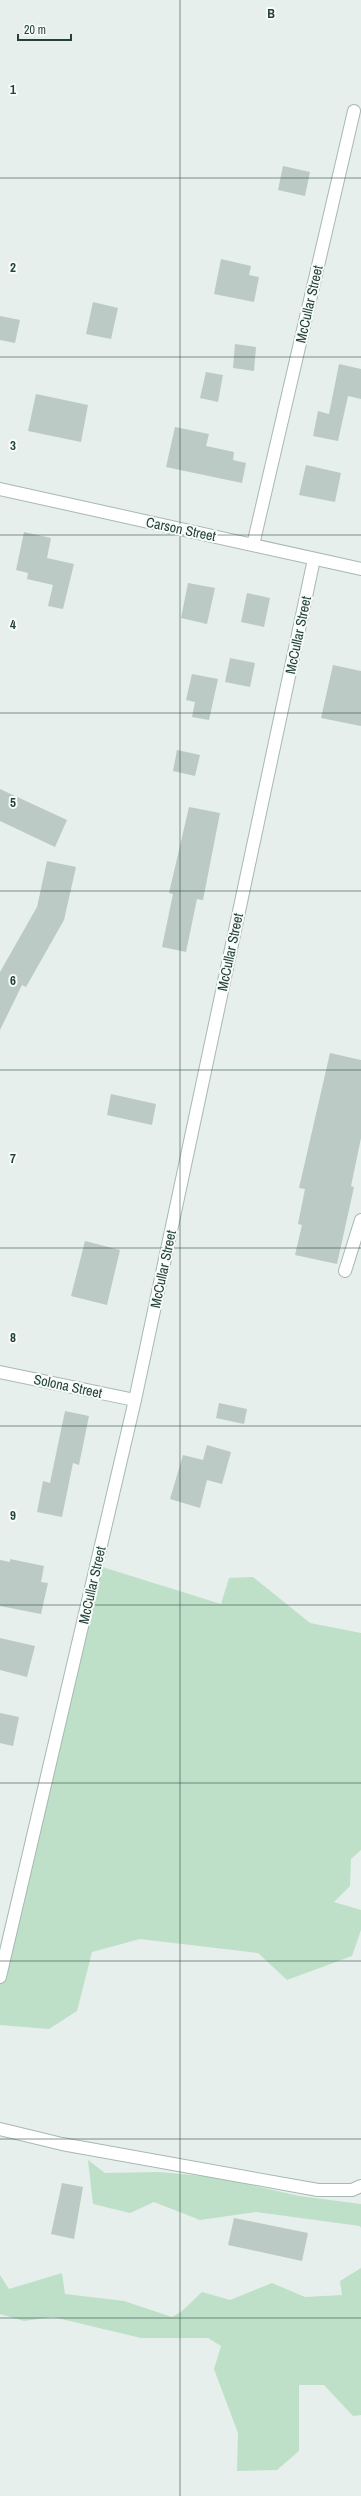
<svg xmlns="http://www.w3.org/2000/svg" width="361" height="2496" viewBox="0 0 361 2496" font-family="'Archivo Narrow',sans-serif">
<rect width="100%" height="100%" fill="#e6efeb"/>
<path fill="#bfe0c8" d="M96,1565L221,1604L229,1578L253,1577L310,1623L361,1633V1850L351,1859L350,1886L334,1902L361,1910V1930L352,1956L287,1980L258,1953L140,1939L92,1952L77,2011L49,2029L0,2025V1977Z
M88,2160L105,2173L158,2172L215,2177L299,2196L361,2204V2228L360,2226L256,2212L200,2220L154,2202L130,2213L93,2204Z
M361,2268V2415L353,2416L324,2385H299V2451L277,2470L237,2471L238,2433L214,2369L221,2346L208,2338H141L53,2317L24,2321L0,2314V2275L9,2289L62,2273L65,2294L124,2301L172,2317L182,2311L202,2292L230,2300L272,2283L305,2297L342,2295L340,2281Z"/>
<path fill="#bbcac4" d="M283,166L310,172L305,196L278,190Z
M221,259L251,266L249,275L259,277L254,302L214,294Z
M93,302L118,308L111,339L86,334Z
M0,316L20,320L15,343L0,340Z
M235,344L256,347L254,371L233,368Z
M339,364L361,369V399L348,396L338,441L313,436L318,411L329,414Z
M206,372L223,375L218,402L200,398Z
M36,394L88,405L81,442L28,431Z
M175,427L209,434L206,446L234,452L233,460L246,463L242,483L166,467Z
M306,465L341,473L335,502L299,495Z
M24,532L51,538L47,558L74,564L63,609L48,606L53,585L27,579L28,573L16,570Z
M188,583L215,588L207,624L181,618Z
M247,593L270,598L264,627L241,622Z
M230,658L255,663L250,687L225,682Z
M333,665L361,671V726L321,718Z
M192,674L218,679L209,720L192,717L195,702L186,700Z
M177,750L200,755L195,776L173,771Z
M0,789L67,820L55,847L0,821Z
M189,807L220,813L203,900L197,899L186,952L162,947L173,894L169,893Z
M47,861L76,867L64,920L26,987L22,985L0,1030V972L37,907Z
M330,1053L361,1060V1138L351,1186L354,1187L337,1264L295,1255L302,1225L298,1224L305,1189L299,1188Z
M111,1094L156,1104L152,1125L107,1115Z
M85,1241L120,1250L107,1305L71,1296Z
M219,1403L247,1409L244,1424L216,1418Z
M65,1411L89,1416L79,1465L73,1463L62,1517L37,1512L43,1481L50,1483Z
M207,1445L231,1452L222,1484L207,1480L200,1508L170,1499L183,1455L203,1460Z
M10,1559L44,1566L41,1582L48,1583L41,1614L0,1606V1560L10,1562Z
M0,1638L35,1646L27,1677L0,1670Z
M0,1713L19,1717L13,1746L0,1743Z
M62,2183L83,2187L74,2239L51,2234Z
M234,2218L308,2233L302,2261L228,2245Z"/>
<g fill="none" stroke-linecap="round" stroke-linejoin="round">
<defs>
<path id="minor" d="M0,489L361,569
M253,545L354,111
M345,1271L361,1220
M0,1372L135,1400
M0,1977L135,1400L314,559
M0,2129L62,2144L318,2190H352L361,2186"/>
</defs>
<use href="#minor" stroke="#a8b8b2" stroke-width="14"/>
<use href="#minor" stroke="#fff" stroke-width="12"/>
</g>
<path fill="none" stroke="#24423a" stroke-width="1" stroke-opacity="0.55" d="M180,0V2496M0,178H361M0,357H361M0,535H361M0,713H361M0,891H361M0,1070H361M0,1248H361M0,1426H361M0,1605H361M0,1783H361M0,1961H361M0,2139H361M0,2318H361"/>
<g text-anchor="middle" stroke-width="4" stroke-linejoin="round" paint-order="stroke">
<g font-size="14" fill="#24423a" stroke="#f7fbf9">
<text transform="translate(309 304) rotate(-77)" y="5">McCullar Street</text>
<text transform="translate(181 529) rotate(12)" y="5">Carson Street</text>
<text transform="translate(298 635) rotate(-78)" y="5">McCullar Street</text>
<text transform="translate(230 952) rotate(-78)" y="5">McCullar Street</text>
<text transform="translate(163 1269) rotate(-78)" y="5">McCullar Street</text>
<text transform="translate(68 1386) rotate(12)" y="5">Solona Street</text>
<text transform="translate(92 1585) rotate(-77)" y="5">McCullar Street</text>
</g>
</g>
<g font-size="13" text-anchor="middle" font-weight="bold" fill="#24423a" stroke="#f7fbf9" stroke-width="4" stroke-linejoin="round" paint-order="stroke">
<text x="271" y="18">B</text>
<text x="13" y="94">1</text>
<text x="13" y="272">2</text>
<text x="13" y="450">3</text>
<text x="13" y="629">4</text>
<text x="13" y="807">5</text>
<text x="13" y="985">6</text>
<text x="13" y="1163">7</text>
<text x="13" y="1342">8</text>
<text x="13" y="1520">9</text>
</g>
<path d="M18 34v6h53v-6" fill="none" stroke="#24423a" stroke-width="2"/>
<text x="24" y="34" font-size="12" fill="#24423a" stroke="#f7fbf9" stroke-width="3" paint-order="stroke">20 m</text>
</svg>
